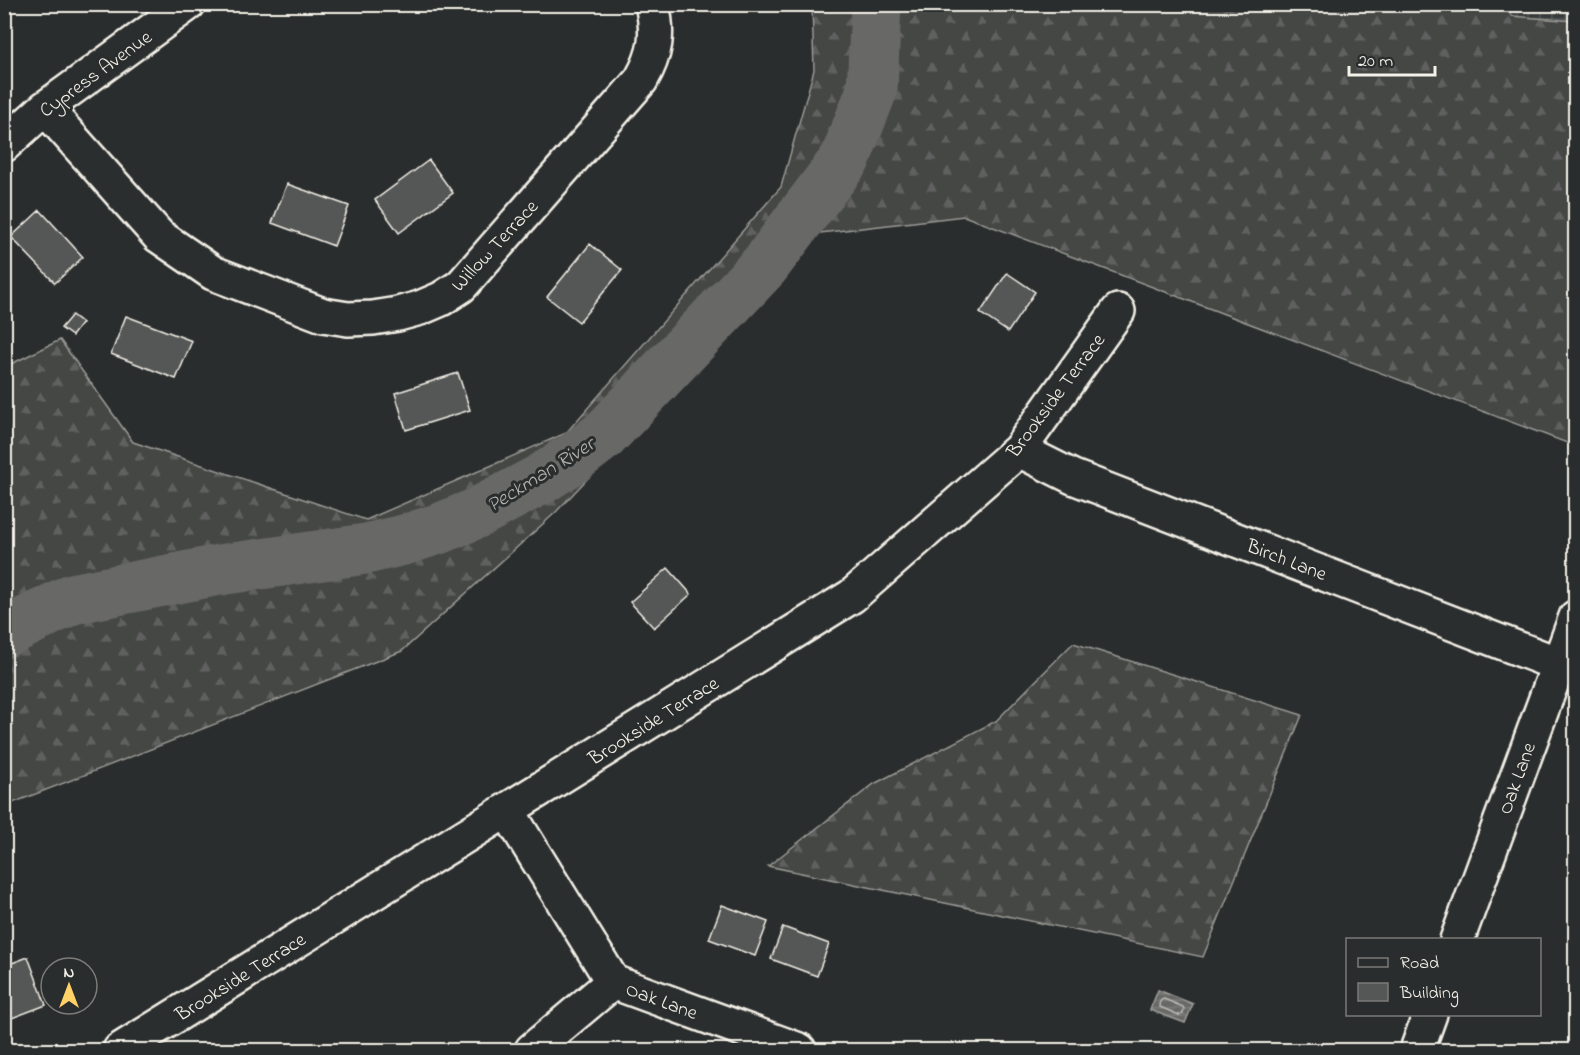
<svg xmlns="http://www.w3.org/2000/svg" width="1580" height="1055" viewBox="0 0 1580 1055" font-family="'Indie Flower',sans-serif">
<defs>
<pattern id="industrial-grid" width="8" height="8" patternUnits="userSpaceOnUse" patternTransform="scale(1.5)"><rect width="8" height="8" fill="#373a3a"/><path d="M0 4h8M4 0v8" fill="none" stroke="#555756"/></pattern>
<pattern id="forest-firs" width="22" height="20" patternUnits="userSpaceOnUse" patternTransform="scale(1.5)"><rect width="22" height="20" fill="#444645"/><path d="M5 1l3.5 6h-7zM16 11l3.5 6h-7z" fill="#606160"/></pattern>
<pattern id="water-rules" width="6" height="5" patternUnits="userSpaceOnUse" patternTransform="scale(1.5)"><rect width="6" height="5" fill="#676866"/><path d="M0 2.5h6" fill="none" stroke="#7d7e7c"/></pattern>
</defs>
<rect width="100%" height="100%" fill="#2a2d2e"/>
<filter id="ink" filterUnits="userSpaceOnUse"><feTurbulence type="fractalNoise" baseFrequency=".0167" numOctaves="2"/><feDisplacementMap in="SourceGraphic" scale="12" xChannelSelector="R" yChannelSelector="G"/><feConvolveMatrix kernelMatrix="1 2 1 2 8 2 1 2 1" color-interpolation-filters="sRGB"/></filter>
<g filter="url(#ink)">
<path fill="url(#industrial-grid)" d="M1502,5H1575V21L1512,16Z"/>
<path fill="url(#forest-firs)" stroke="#9c9c96" stroke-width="1.5" d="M1502,5L1512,16L1575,21V446L964,216L820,233L555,513L402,651L5,806V367L60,340L133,442L366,520L566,433L781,187L814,70L812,5Z
M1073,643L1302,715L1203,957L768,866L874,784L996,721Z"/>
<path fill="url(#water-rules)" stroke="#9f9f9a" stroke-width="1.5" d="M1158,990L1193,1004L1185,1023L1150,1010Z"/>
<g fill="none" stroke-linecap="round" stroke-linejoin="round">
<path stroke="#bcbab4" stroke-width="1.5" d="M1164,999L1183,1007L1184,1009L1183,1014L1179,1015L1160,1007L1159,1004L1161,1000Z"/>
<path stroke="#676866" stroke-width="51" d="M4,633L72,599L219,570L366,549L404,540L441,528L477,513L543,478L574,458L604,435L765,265L845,159L872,90L876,4"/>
</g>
<path fill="#555756" stroke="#f4f1e8" stroke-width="1.5" d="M429,160L453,193L399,233L375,200Z
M287,184L349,206L334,246L272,223Z
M40,210L83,257L55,283L11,237Z
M590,244L622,270L579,322L547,297Z
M1007,273L1035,292L1008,332L980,313Z
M72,315L82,323L72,336L61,328Z
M126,316L192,341L176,379L111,354Z
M458,373L470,410L406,430L395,393Z
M668,568L691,594L654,628L630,602Z
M722,905L768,922L755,956L709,939Z
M783,927L829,944L817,976L771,959Z
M28,957L46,1005L4,1021V966Z"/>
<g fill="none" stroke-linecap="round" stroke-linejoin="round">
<defs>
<path id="minor" d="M45,108L159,236L213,273L323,315L348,319L373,318L398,314L420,308L441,299L461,286L641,80C656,54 659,34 652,4
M4,145L45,108L188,4
M1019,450L1073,477L1558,664
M507,810L613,982L799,1050
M1457,940L1576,617
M120,1050L852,596L1019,450L1118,311
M532,1050L613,982
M1417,1050L1430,1014"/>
</defs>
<use href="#minor" stroke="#f4f1e8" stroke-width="38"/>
<use href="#minor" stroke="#2a2d2e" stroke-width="33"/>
</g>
</g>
<g text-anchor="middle" stroke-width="6" stroke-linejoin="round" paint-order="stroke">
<g font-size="20" fill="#f4f1e8" stroke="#2a2d2e">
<text transform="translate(95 73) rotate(-36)" y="7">Cypress Avenue</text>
<text transform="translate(494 245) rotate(-47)" y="7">Willow Terrace</text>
<text transform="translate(1055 395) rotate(-53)" y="7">Brookside Terrace</text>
<text transform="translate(1287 559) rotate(21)" y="7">Birch Lane</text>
<text transform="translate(653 720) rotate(-32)" y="7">Brookside Terrace</text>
<text transform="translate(1516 778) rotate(-70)" y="7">Oak Lane</text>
<text transform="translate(240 976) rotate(-32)" y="7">Brookside Terrace</text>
<text transform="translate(662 1000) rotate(20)" y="7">Oak Lane</text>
</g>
<g font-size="21" font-style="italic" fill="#b5b3ae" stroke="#2a2d2e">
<text transform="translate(540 474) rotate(-32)" y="7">Peckman River</text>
</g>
</g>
<rect width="1580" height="1055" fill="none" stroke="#2a2d2e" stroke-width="24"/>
<rect x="12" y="12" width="1556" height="1031" fill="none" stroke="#f4f1e8" stroke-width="2" filter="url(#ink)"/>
<rect x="1346" y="938" width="195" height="78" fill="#2a2d2e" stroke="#7b7b78" stroke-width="1.5"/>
<rect x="1358" y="958" width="30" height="9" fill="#2a2d2e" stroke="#7b7b78" stroke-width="1.5"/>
<text x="1400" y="968" font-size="18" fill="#f4f1e8">Road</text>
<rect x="1358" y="983" width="30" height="18" fill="#555756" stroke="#7b7b78" stroke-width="1.5"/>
<text x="1400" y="998" font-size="18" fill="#f4f1e8">Building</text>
<g transform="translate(69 986)"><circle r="28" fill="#2a2d2e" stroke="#7b7b78" stroke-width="1.5"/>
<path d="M0-4.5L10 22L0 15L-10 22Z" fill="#ffd166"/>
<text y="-9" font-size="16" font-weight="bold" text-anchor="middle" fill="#f4f1e8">N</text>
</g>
<path d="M1349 66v9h86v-9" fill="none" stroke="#f4f1e8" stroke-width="3"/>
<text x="1358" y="66" font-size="18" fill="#f4f1e8" stroke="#2a2d2e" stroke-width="4.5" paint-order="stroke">20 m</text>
</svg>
